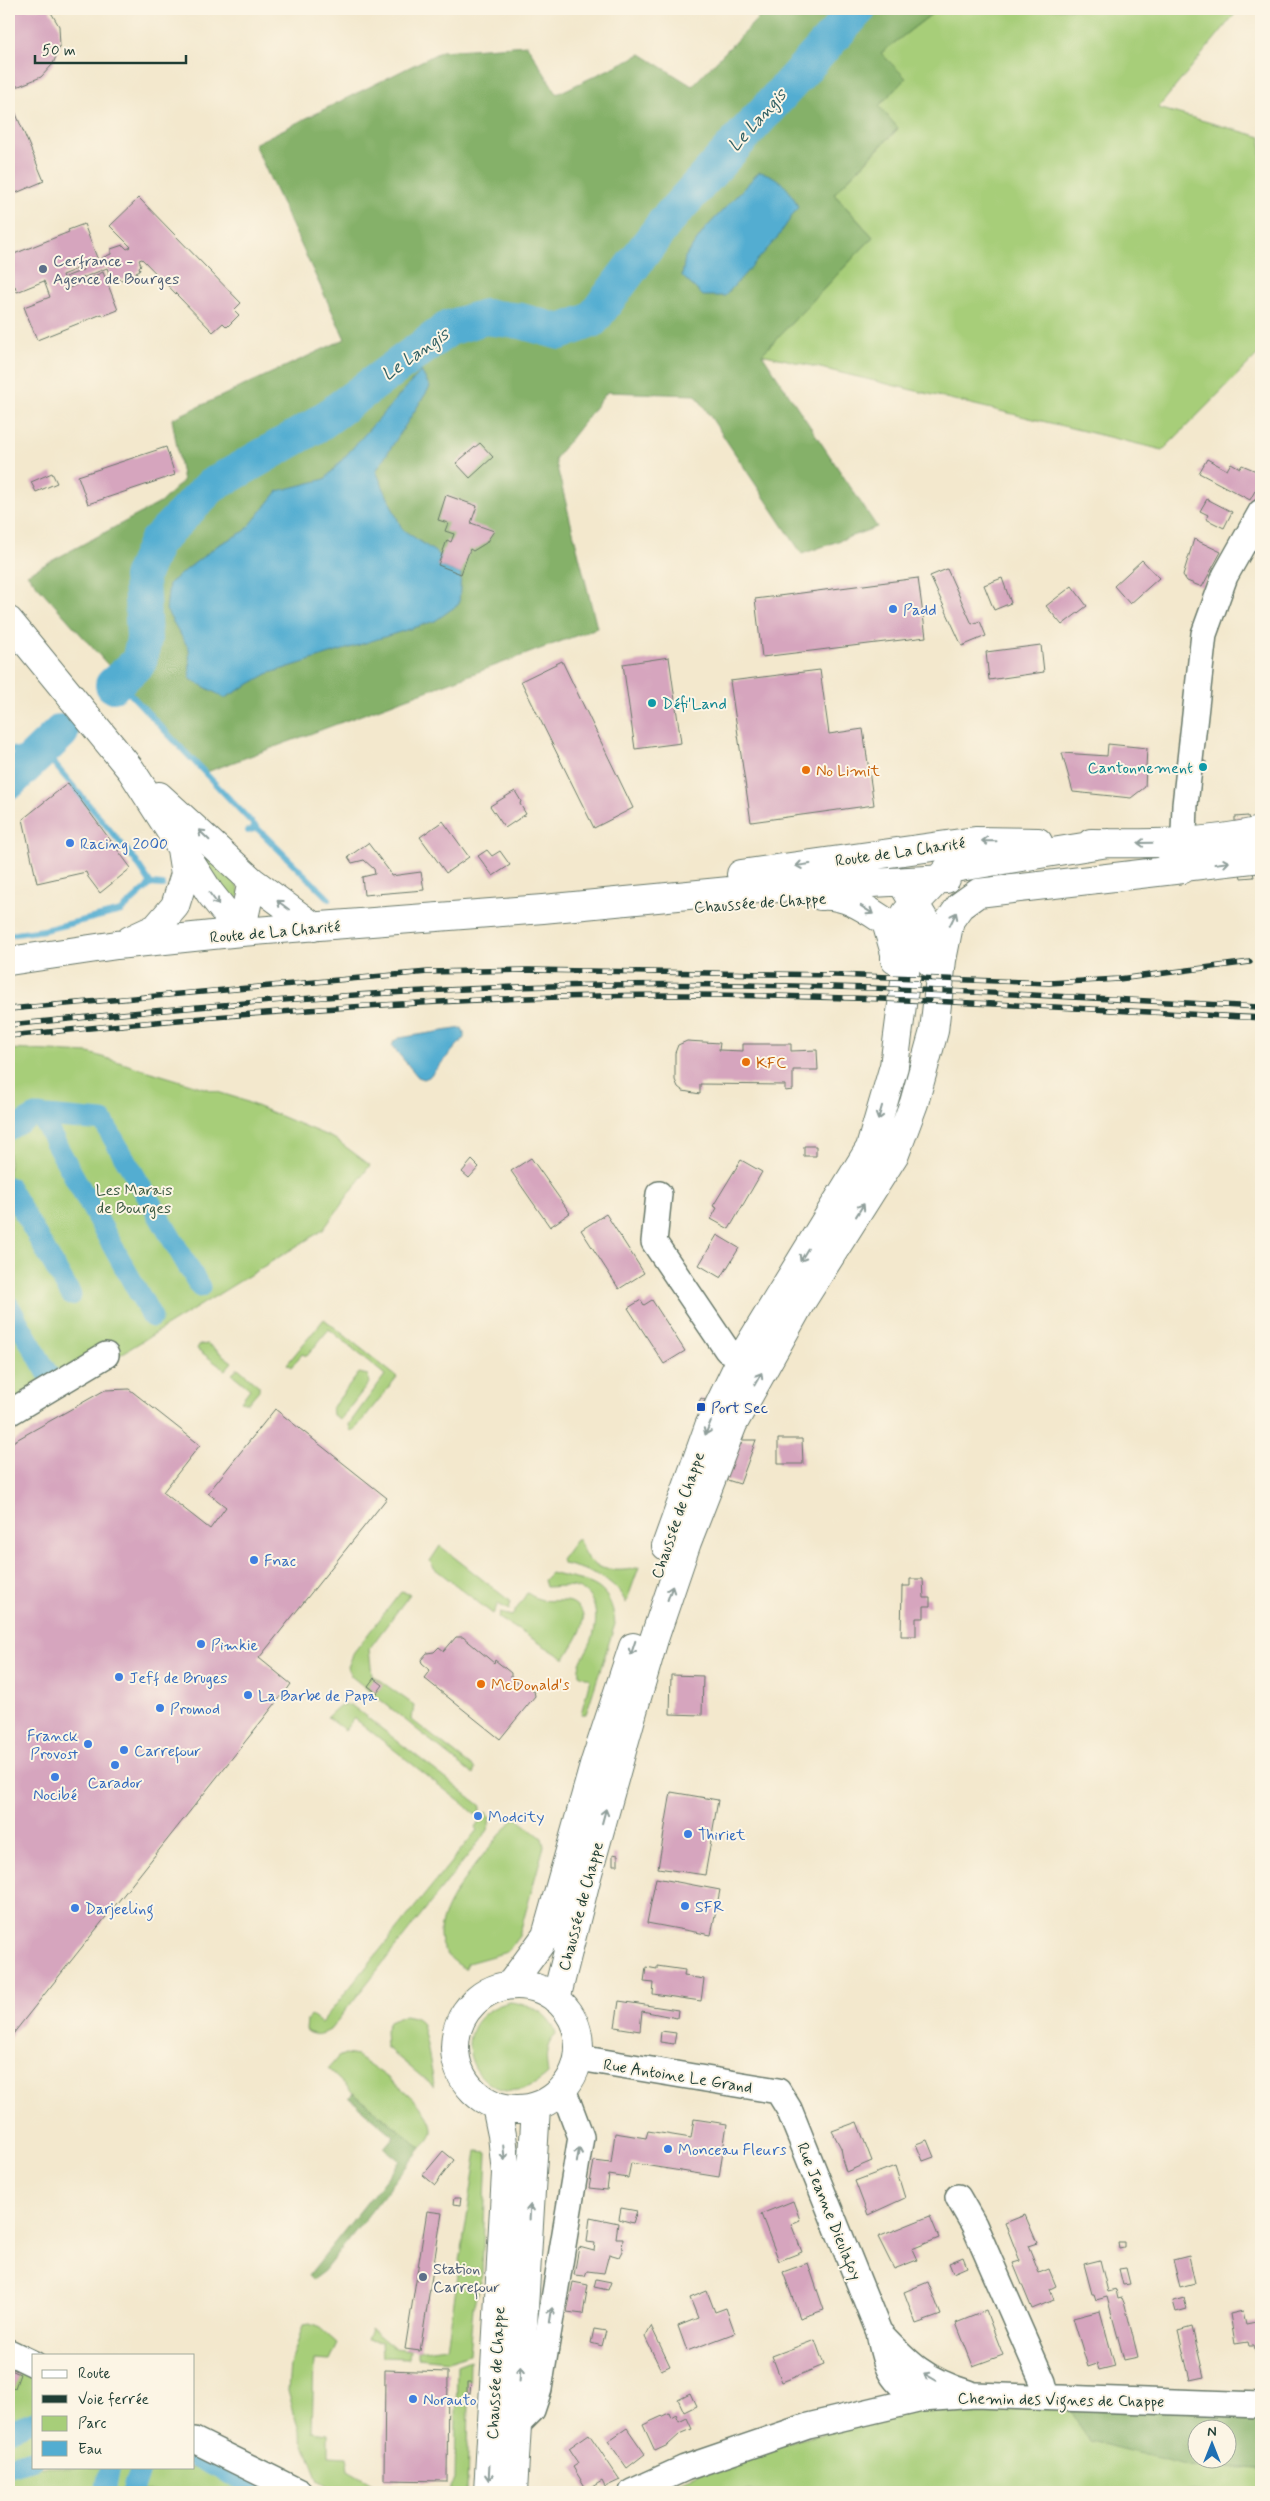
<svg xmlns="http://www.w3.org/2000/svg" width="1270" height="2501" viewBox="0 0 1270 2501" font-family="Mynerve,sans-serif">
<rect width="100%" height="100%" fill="#fcf5e5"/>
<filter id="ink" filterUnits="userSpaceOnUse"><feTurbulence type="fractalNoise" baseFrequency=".02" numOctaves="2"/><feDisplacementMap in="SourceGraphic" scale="10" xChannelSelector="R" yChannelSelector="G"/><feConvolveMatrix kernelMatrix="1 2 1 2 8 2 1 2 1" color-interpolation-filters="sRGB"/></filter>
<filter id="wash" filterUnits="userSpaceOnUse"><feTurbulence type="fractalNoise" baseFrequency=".0096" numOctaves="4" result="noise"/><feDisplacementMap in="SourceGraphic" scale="20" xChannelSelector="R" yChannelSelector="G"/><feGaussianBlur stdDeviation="1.12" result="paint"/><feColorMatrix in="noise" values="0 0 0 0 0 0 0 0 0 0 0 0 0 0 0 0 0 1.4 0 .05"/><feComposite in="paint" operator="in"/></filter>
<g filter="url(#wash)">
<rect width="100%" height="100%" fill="#f3e8cd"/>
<path fill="#a7ce79" stroke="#638656" d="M926,9H1239L1158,108L1261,137V351L1163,450L762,354L873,237L834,194L898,129L878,106L881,53L933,13Z
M205,851L224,862L241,894L229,906L202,856Z
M9,1049L89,1053L237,1098L335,1139L370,1165L323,1230L9,1423Z
M324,1319L397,1377L353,1432L350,1430L349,1424L385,1375L329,1329L307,1356L302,1354L291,1367L287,1364Z
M208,1344L232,1362L225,1370L197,1349L199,1345Z
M238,1368L259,1386V1390L248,1403L241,1401L250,1389L232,1374Z
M359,1373L368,1375L369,1383L340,1420L333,1415L332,1408Z
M576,1540H579C582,1548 584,1555 590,1561C600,1572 626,1572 639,1567L626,1603C614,1577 590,1571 564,1564L561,1560Z
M440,1546L511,1602L509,1610L498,1604L493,1614L434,1568L430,1561Z
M551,1573C585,1583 611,1579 615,1624L586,1714H581L590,1679L579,1674C577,1663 587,1652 591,1642C599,1622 599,1593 574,1587C565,1585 555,1587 546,1587L544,1580Z
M401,1592L410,1594L369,1649L372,1675L414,1705L412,1720L475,1769L473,1775L351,1676L348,1667L354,1652Z
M527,1593C543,1603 547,1600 564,1601C570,1601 574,1603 578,1607C593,1621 572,1645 565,1659L499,1618L500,1613L512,1616Z
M351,1705L481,1806L478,1816L354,1718L345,1730L327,1717L339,1706Z
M486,1812L490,1818L488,1830L330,2030C321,2035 314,2037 306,2030L307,2020L310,2015L321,2023L477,1830L475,1828Z
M515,1817L542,1838L544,1846L519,1936L507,1952L468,1963L465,1969C456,1963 447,1957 443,1947C425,1913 494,1844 515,1817Z
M510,2002C530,2004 551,2013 556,2035C544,2045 546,2060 548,2074C486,2131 427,2022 510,2002Z
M405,2015C410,2016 416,2017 420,2021C424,2024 434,2081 434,2087L386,2047L385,2030L389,2022Z
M345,2054L357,2056C376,2070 435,2106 432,2132C431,2139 425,2144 421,2148L353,2093L328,2069L338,2057Z
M477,2151L487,2152L482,2274L473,2308L469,2354L449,2361L417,2358V2351L447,2347Z
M310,2324L320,2328L338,2344L330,2361L314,2360L312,2432L328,2434V2456L346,2457L348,2470L386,2492H337L318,2481L300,2434L288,2391L290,2365L303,2325Z
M371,2329L394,2348L410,2350L409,2358L383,2357L382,2342L367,2340Z
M9,2352L34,2364V2467H194V2440L299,2492H9Z
M470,2360L467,2492H448L455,2480L457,2365Z
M1062,2398L1189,2466L1261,2470V2492H651L755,2450L913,2412Z"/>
<path fill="#85b169" stroke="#52774e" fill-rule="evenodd" d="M767,9H926L933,13L881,53L906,78L879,106L898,128L834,194L873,237L762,354L877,527L802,554L696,395L607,392L555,459L597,628L204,773L27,574L160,503L183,481L172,419L345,339L254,144L442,51L527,45L557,94L641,54L692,86Z
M353,2093L421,2148L324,2271L312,2280L308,2276L400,2161L384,2148L394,2136L349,2098Z
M1062,2398L1261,2405V2470L1189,2466L1090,2441ZM1198,2428H1228V2458H1198Z"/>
<path fill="#53add1" stroke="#397582" d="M759,172C777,174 792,191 798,207L778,237L725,296H703L682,276L685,257L705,229Z
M421,371L430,387L376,471L402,529L441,556L438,565L461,574L459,604L435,621L267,674L225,698L190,679L189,649L166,610L169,583L218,545L245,531L278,491L325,479Z
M462,1028L464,1032V1038L429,1077L424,1079L418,1077L392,1046L394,1041L399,1038Z"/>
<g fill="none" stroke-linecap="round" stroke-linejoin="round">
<path stroke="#53add1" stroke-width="6" d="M118,681L257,828L248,831
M9,749L36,754L51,760L135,860L151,884
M257,828L329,899
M9,935L44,930L121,911L151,884L163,885"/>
<path stroke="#53add1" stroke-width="21" d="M40,1115L152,1317
M9,1130L35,1115L103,1121L200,1287
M9,1187L71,1295
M9,1306L48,1374
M9,2431L34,2421
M194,2456L265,2492
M9,2466L34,2459
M106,2487L110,2467
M133,2492L141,2467"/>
<path stroke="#53add1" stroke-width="36" d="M113,685L139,662L144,639L141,577L156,542L211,486L317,425L449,328L485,317L521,321L560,332L592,320L666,221L858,9
M9,782L61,732"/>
</g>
<g id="blocks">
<path fill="#d6a5be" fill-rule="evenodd" d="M9,9H49L59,26L60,46L53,64L41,77L19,86H9Z
M9,97L44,181L9,196Z
M139,198L241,303L234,310L239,315L227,327L223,323L213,332L142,259L139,260L141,265L139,267L140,270L136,272L137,275L121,280H115L114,277L111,279L107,268L65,285L67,289L103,272L118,310L103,316L102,314L37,340L24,307L50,297L44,281L17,292L15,286L9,288V256L69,232L68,230L84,224L99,263L104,261L102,258L111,254V249L123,245L127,249L131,247L110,226ZM82,267L83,270L63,278L62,275Z
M480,443L493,457L470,478L456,463Z
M166,447L175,475L88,504L78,476Z
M1207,459L1227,470L1231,463L1240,468L1242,465L1261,473V480L1250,500L1199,473Z
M52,473L57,483L36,492L31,482Z
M446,495L477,506L471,523L494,531L486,543L473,551L470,549L461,574L438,565L447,540L451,542L454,534L445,531L448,523L438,520Z
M1207,499L1232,512L1224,528L1206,519L1208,515L1200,511Z
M1194,539L1221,552L1202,587L1187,581L1183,575Z
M1142,560L1159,578L1130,604L1114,586Z
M947,569L972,624L980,621L986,636L962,646L930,576Z
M918,578L926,637L762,657L755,599Z
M1002,578L1011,603L994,610L984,585Z
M1072,586L1087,606L1062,625L1046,606Z
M1041,645L1044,672L989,680L986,652Z
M669,657L681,743L635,749L623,664Z
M562,661L633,808L594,828L521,681Z
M820,670L829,734L863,729L874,805L751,822L730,681Z
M1108,744L1147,748L1145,787L1131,798L1073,792L1062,753L1107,756Z
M1201,761H1206L1205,772H1201Z
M68,783L131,868L100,893L88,877L86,872L37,883L23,819Z
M515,791L521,801L520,804L526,814L505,828L490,806Z
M1248,816L1249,821L1235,822V817Z
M443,821L469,857L446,873L420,837Z
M368,843L390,872L391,876L421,872L424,890L364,895L362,877L375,874L374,869L364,860L352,863L348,857Z
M487,850L492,856L500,851L510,865L493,876L478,856Z
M1253,872L1254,877L1241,878L1240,873Z
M687,1041L720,1043L719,1050L743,1051V1044H791V1051L817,1050L818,1070H793V1090L785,1091V1085L700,1084V1094L683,1091L678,1087L675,1080V1053L678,1045Z
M804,1146H816V1156H804Z
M531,1158L570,1213L550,1227L511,1171Z
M472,1160L479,1167L469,1178L462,1172Z
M741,1160L762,1172L729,1229L711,1219L717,1208L713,1206Z
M606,1214L644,1273L619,1289L581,1230Z
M717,1235L739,1248L721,1278L699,1265Z
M641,1300L644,1305L652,1300L685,1351L664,1364L628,1308Z
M129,1389L200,1445L163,1492L210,1529L226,1507L208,1493L275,1409L387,1498L259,1658L291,1684L286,1691L288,1692L285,1696L283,1694L9,2039V1444L105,1390Z
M701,1398L705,1400L700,1410L696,1408Z
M778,1439H802L803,1464H778Z
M740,1440H756L740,1484L724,1479Z
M910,1579H923L924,1598H930V1606H924V1618H916V1636H901L902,1586H910Z
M456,1637H463L494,1663L495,1660L511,1673V1677L519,1683L522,1686L526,1684L534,1691L535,1696L500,1739L424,1678L430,1670L422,1663L421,1660L427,1653L434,1652L439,1647L444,1651Z
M671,1675L703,1676L702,1715L670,1714Z
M374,1678L383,1685L377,1693L368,1686Z
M671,1792L718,1800L705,1875L658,1868Z
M613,1854L618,1855V1865H613Z
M656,1878L720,1890L711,1935L647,1923Z
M657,1966L685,1970L684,1976L704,1979L701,2001L653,1994L654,1983L644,1982L646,1967L657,1969Z
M619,2001L678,2010L677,2018L642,2011L640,2031L615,2027Z
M661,2031L676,2033L674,2044L660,2042Z
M694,2119L727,2124L719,2177L631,2163L628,2178L609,2175L607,2190L589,2188L594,2161L611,2163L615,2133L646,2138L648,2131L691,2138Z
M857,2122L872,2161L846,2172L842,2159H843L841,2148L832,2131Z
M927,2140L934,2157L923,2161L916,2144Z
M443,2151L454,2160L435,2185L423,2175Z
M895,2166L905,2198L868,2215L855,2181Z
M454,2198H461L460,2205L453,2204Z
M793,2201L800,2220L791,2224L802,2252L779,2261L761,2214Z
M621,2208L637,2211L633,2223L619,2219Z
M427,2211L442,2213L420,2351L405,2349Z
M1025,2215L1037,2243L1028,2246L1039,2273L1049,2269L1056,2286L1050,2289L1054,2300L1032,2309L1013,2263L1020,2261L1005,2223Z
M930,2216L939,2238L912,2249L917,2260L894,2269L878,2237Z
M590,2217L618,2223L616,2238H623L622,2251L619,2257L609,2254L604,2273L587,2271L585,2276L574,2275L579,2247L594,2251L595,2243L587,2242Z
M1118,2242H1124V2247L1119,2248Z
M1189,2256L1195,2283L1180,2287L1173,2260Z
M963,2257L967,2267L953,2273L949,2263Z
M1100,2260L1108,2292L1116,2290L1118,2299L1122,2298L1125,2305L1138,2357L1124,2360L1107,2297L1096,2300L1094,2294H1092L1084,2264Z
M808,2263L824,2310L800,2318L783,2272Z
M1126,2268L1130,2284L1123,2285L1119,2269Z
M596,2279L611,2282L608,2290L594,2287Z
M573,2282L588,2285L583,2314L567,2312Z
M928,2282L941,2315L916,2324L904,2292Z
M707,2291L715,2312L726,2308L735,2333L687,2351L678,2326L698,2318L690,2298Z
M1184,2298L1187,2309L1176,2312L1173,2301Z
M986,2311L1003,2355L973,2366L956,2323Z
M1100,2311L1115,2366L1099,2370L1097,2364L1088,2367L1073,2318Z
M1243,2311L1246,2324L1261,2321V2354L1256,2355L1254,2346H1249L1248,2342L1235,2344L1230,2314Z
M651,2326L670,2366L661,2370L645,2337Z
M1192,2327L1204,2377L1190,2380L1178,2331Z
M594,2329L606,2331L602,2346L591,2343Z
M815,2340L824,2365L782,2382L772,2356Z
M11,2370L20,2374L15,2388L9,2386Z
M385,2370L448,2372L447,2481L384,2480Z
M467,2382H471L470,2393H467Z
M690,2393L696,2406L684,2412L678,2399Z
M669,2413L671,2418L676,2415L679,2422L687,2418L692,2429L680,2434L668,2445L655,2451L643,2425Z
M627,2428L645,2454L627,2468L608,2441Z
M589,2434L620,2480L605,2487L602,2481L587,2490L573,2467L579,2463L569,2448Z"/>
</g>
</g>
<g filter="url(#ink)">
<use href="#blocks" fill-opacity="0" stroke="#69796a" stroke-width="1"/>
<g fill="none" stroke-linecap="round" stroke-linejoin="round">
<defs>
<path id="minor" d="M1183,861L1185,805L1204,634L1225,576L1261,512
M659,1194L654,1242L727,1350L742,1357
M9,1413L106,1355
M579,2058L778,2091L789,2109L879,2332C885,2366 890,2383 922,2399
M958,2197L974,2225L1043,2382L1047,2397
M879,2332C909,2364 925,2380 968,2393
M9,2352L34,2364
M517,2425L532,2410L539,2389L581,2137L563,2089
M194,2440L299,2492
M632,2492L685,2468L808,2426L922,2399L975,2395L1261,2405"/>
<path id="major" d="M9,621L131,770L210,893L241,932
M159,796L252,881L314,927
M1091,843C1148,844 1205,844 1261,831
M1166,869L1261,858
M741,874L975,841L1038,842
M905,888L930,929L931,963
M821,896C846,894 866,909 886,922L895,953V960
M241,932L252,881
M130,940L156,928L175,906L185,874L181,849
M9,961L117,945L241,932L543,909L740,890L946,879
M666,1546L709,1426L742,1357L870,1148L894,1066L905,982L906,913L948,869L1108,843
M510,1985L546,1936L595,1762L633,1647
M455 2047a62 62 0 1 1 124 0a62 62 0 1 1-124 0Z
M556,1999L586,1880L633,1711L654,1639L687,1542L733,1424L800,1304L895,1154L914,1103L934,1031L942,960L950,920L960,906L978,893L1183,869
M488,2492L506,2173L502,2135L496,2106
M513,2492L536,2107"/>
</defs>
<use href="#minor" stroke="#69796a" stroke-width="28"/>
<use href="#major" stroke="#69796a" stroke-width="30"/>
<use href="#minor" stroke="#fff" stroke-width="25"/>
<use href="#major" stroke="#fff" stroke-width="28"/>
<defs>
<path id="rail" d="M9,1009L428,972L528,970L835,975L1049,983L1119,979L1250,962
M9,1025C205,1005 402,988 600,985C821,982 1041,995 1261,1007
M9,1036C205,1016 402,1000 600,996C820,991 1041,1007 1261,1018"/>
</defs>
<use href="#rail" stroke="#1f3d34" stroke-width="5.5"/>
<use href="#rail" stroke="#fcf5e5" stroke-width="4" stroke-dasharray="11" stroke-linecap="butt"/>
</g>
<defs><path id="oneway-shaft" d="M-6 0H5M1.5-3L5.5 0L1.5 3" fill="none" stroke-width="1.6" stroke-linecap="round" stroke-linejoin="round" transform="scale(1.25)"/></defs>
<g stroke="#8f9e9a">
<use href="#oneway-shaft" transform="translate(204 835) rotate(-136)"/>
<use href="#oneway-shaft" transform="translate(989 841) rotate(-179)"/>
<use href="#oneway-shaft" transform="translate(1145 843) rotate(179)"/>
<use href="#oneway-shaft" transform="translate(1222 863) rotate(-8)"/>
<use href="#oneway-shaft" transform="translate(803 865) rotate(172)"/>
<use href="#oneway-shaft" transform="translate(214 899) rotate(53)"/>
<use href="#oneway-shaft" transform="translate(283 905) rotate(-143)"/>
<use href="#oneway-shaft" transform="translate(867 910) rotate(33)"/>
<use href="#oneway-shaft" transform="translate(953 919) rotate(-64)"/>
<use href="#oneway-shaft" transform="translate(880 1113) rotate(106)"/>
<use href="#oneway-shaft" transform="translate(860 1210) rotate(-58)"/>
<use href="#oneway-shaft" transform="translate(804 1255) rotate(121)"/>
<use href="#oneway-shaft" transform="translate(758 1379) rotate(-60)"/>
<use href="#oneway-shaft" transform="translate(708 1428) rotate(112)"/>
<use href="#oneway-shaft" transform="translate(670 1593) rotate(-71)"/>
<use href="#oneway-shaft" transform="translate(633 1648) rotate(108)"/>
<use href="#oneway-shaft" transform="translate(604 1816) rotate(-75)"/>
<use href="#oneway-shaft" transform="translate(504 2153) rotate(84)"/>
<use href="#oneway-shaft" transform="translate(578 2155) rotate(-81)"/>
<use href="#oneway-shaft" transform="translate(530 2212) rotate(-87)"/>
<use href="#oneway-shaft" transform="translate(551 2315) rotate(-81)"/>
<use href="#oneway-shaft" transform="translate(520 2374) rotate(-87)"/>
<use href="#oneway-shaft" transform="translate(930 2377) rotate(-150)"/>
<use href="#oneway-shaft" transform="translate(489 2473) rotate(93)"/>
</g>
</g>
<g fill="#5c6f8a" stroke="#fcf5e5" stroke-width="2">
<circle cx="43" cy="269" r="5"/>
<circle cx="423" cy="2277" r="5"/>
</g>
<g fill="#3f7fe0" stroke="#fcf5e5" stroke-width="2">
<circle cx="893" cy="609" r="5"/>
<circle cx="70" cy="843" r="5"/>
<circle cx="254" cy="1560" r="5"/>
<circle cx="201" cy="1644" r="5"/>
<circle cx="119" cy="1677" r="5"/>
<circle cx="248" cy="1695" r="5"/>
<circle cx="160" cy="1708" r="5"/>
<circle cx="88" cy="1744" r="5"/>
<circle cx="124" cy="1750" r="5"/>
<circle cx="115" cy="1765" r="5"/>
<circle cx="55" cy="1777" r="5"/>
<circle cx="478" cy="1816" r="5"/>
<circle cx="688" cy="1834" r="5"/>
<circle cx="685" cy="1906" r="5"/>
<circle cx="75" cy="1908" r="5"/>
<circle cx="668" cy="2149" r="5"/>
<circle cx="413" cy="2399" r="5"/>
</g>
<g fill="#0f9aa8" stroke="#fcf5e5" stroke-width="2">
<circle cx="652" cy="703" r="5"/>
<circle cx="1203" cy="767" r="5"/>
</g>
<g fill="#e8710a" stroke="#fcf5e5" stroke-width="2">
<circle cx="806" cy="770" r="5"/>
<circle cx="746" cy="1062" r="5"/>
<circle cx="481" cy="1684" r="5"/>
</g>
<rect fill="#1a4fb4" stroke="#fcf5e5" stroke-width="2" x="696" y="1402" width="10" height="10" rx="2.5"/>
<g text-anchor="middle" stroke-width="4" stroke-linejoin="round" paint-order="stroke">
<g font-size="16" fill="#4e5e75" stroke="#fcf5e5" text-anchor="start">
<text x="53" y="266">Cerfrance -<tspan x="53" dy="18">Agence de Bourges</tspan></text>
<text x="433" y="2274">Station<tspan x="433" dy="18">Carrefour</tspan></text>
</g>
<g font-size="16" fill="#366cbe" stroke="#fcf5e5" text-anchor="start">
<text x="903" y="615">Padd</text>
<text x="80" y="849">Racing 2000</text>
<text x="264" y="1566">Fnac</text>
<text x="211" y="1650">Pimkie</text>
<text x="129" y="1683">Jeff de Bruges</text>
<text x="258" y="1701">La Barbe de Papa</text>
<text x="170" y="1714">Promod</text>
<text x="78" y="1741" text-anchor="end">Franck<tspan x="78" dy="18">Provost</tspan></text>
<text x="134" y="1756">Carrefour</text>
<text x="115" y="1788" text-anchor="middle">Carador</text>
<text x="55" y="1800" text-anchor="middle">Nocibé</text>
<text x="488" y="1822">Modcity</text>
<text x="698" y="1840">Thiriet</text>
<text x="695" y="1912">SFR</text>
<text x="85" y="1914">Darjeeling</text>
<text x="678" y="2155">Monceau Fleurs</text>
<text x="423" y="2405">Norauto</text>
</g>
<g font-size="16" fill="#0d838f" stroke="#fcf5e5" text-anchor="start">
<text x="662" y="709">Défi'Land</text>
<text x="1193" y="773" text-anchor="end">Cantonnement</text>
</g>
<g font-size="16" fill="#c56008" stroke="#fcf5e5" text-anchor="start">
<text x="816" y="776">No Limit</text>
<text x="756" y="1068">KFC</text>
<text x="491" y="1690">McDonald's</text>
</g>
<g font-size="16" fill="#1f3d34" stroke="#fcf5e5">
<text transform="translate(900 851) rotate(-8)" y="6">Route de La Charité</text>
<text transform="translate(760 902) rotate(-4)" y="6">Chaussée de Chappe</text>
<text transform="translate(275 931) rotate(-5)" y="6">Route de La Charité</text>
<text transform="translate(677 1515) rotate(-71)" y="6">Chaussée de Chappe</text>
<text transform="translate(580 1906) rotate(-75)" y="6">Chaussée de Chappe</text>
<text transform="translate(678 2075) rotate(9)" y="6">Rue Antoine Le Grand</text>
<text transform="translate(830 2211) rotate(68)" y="6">Rue Jeanne Dieulafoy</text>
<text transform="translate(495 2373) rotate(-87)" y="6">Chaussée de Chappe</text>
<text transform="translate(1061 2399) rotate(1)" y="6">Chemin des Vignes de Chappe</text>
</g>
<g font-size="16" fill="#3a5a42" stroke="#fcf5e5">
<text x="134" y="1195">Les Marais<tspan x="134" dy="18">de Bourges</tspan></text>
</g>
<g font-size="16" fill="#164399" stroke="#fcf5e5" text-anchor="start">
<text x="711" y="1413">Port Sec</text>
</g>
<g font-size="18" font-style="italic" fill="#2f5f63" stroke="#fcf5e5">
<text transform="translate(757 120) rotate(-48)" y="6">Le Langis</text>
<text transform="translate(415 354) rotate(-35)" y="6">Le Langis</text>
</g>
</g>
<rect width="1270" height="2501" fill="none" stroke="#fcf5e5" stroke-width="30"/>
<rect x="32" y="2354" width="162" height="115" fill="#fcf5e5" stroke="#a4ab9e"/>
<rect x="42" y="2370" width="25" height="8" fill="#ffffff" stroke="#a4ab9e"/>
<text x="78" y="2378" font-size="15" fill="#1f3d34">Route</text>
<rect x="42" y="2395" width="25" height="8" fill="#1f3d34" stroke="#a4ab9e"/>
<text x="78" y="2404" font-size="15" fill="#1f3d34">Voie ferrée</text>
<rect x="42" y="2416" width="25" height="15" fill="#a7ce79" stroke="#a4ab9e"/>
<text x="78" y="2428" font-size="15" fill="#1f3d34">Parc</text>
<rect x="42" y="2441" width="25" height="15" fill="#53add1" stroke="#a4ab9e"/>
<text x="78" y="2454" font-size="15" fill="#1f3d34">Eau</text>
<g transform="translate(1212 2444)"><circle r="24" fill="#fcf5e5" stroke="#a4ab9e"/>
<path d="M0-4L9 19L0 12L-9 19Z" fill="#1f6fb2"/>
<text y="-8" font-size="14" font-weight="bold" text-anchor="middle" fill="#1f3d34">N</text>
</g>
<path d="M35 55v8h151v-8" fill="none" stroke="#1f3d34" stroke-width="2.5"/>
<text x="42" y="55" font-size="15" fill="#1f3d34" stroke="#fcf5e5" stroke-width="4" paint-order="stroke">50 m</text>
</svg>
